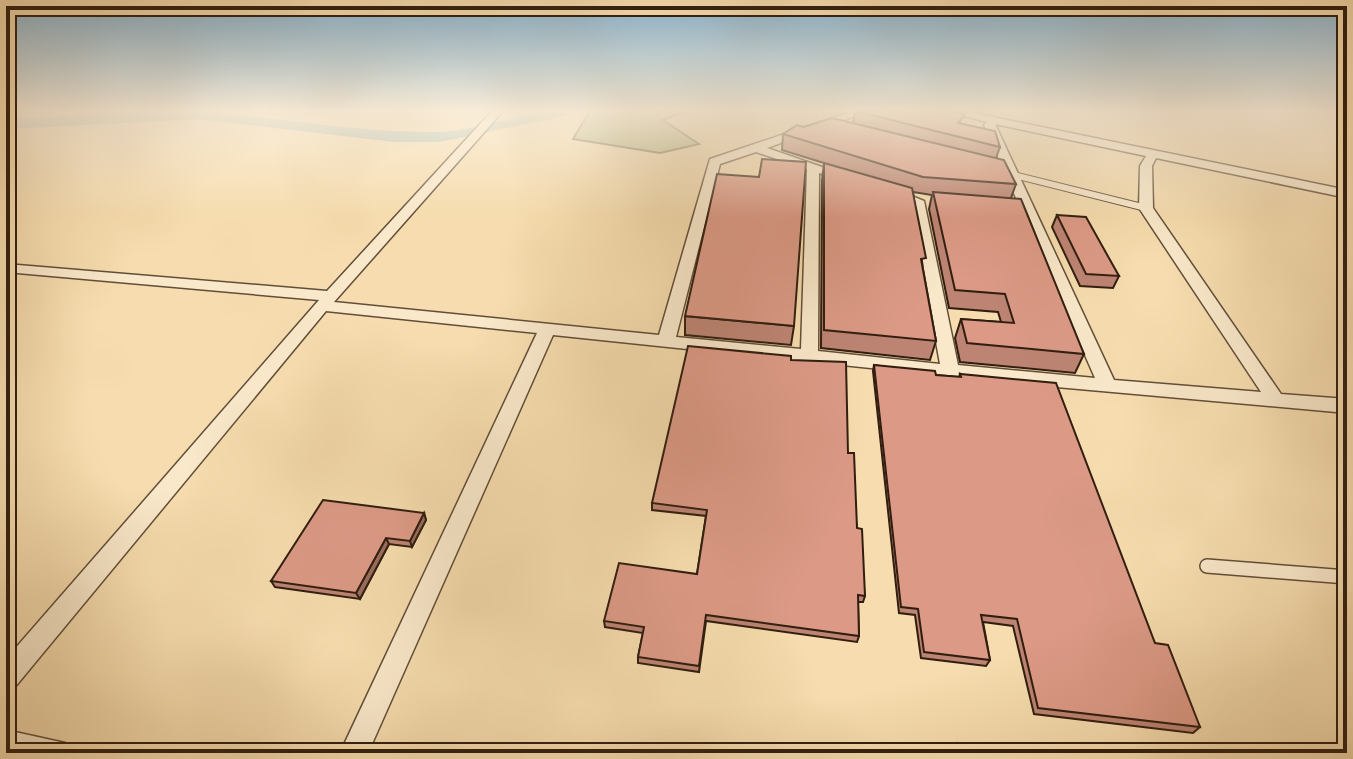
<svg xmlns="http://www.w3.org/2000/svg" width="1353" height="759" viewBox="0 0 1353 759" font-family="'IM FELL Double Pica',serif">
<rect width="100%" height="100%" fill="#f6dcae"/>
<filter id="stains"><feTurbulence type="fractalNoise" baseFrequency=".0025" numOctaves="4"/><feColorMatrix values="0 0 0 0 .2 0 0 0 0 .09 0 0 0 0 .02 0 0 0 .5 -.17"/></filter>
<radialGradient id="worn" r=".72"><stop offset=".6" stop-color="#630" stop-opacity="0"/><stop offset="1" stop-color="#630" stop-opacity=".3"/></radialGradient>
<path fill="#bbc08b" stroke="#766f4e" stroke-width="2" d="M590,111H686L663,120L699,144L660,153L573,139Z"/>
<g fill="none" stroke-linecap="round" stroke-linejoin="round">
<path fill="#9dbab0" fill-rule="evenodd" d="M162,111C253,111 343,133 434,132C481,131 525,110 572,111L564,116L440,142H395L198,119L6,129V119Z"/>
<defs>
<path id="service-far1" d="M1010,174L1146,208"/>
<path id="service" d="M1207,566L1347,577"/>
<path id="minor" d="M492,111H503L334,302L659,335L710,159L853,111H868L767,148L851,177L845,181L819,173L818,351L940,364L911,203L887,195L886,192L892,188L924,201L958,365L1095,378L984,125L987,122L944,111H964L1347,190V198L1156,158L1152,166L1153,208L1281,394L1347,399V413L1034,385L553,335L368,753H340L537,333L326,311L15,687L6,691V659L319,300L6,272V264L327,291ZM995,124L1146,156L1140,166L1139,208L1261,392L1114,380ZM756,152L807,169L801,349L676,337L720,164Z
M6,730L65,743L69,753H6Z"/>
</defs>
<use href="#service-far1" stroke="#624e38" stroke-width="8"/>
<use href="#service" stroke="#624e38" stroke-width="16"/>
<use href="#minor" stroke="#624e38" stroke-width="3"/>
<use href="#service-far1" stroke="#f9e8ca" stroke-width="6"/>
<use href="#service" stroke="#f9e8ca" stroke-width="13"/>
<use href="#minor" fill="#f9e8ca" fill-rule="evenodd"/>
</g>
<path fill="#bd8473" stroke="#311e10" stroke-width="2" d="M855,111L964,124L1000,147L996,158L1016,184L1011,198L1084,354L1075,373L960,362L955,338L961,319L1001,322L998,312L949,308L929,209L932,195L913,192L923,269L936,341L930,360L821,348L822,180L824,163L782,150L783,134L804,127L853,123Z
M1057,215L1119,276L1113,288L1080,286L1052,227Z
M685,316L794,326L791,345L685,335Z
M791,360L848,453L865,596L863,602H858L859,636L857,642L706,621L699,672L638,663V657L643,633L605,627L604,621L697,574L706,516L652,510V503Z
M874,365L936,375L959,377L960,374L1155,643L1200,727L1193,733L1034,714L1013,626L983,622L990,660L986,666L921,658L915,615L899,613L873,371Z
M424,513L426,520L412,547L389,544L360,599L275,587L271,581Z
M958,743L1020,753H955L954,749Z"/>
<path fill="#9a6c5e" stroke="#311e10" stroke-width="2" d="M424,513L426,520L412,547L410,541Z
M386,538L389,544L360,599L356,593Z"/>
<path fill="#dc9a86" stroke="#311e10" stroke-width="2" d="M855,111H951L966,114L958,123L995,131L1000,147Z
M832,118L1004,160L1016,184L923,177L783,134L797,125L804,127Z
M762,159L806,162L794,326L685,316L717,174L759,177Z
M824,163L912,188L926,258L921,259L936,341L824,330Z
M933,192L1021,199L1084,354L967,343L961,319L1014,323L1005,294L955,290Z
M1057,215L1086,217L1119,276L1086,274Z
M688,346L791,356V360L846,362L848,453H854L857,528L862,529L865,596L858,595L859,636L706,615L699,666L638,657L644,627L604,621L619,563L697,574L707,510L652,503Z
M874,365L935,371L936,375L961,377L960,374L1056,383L1155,643L1168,645L1200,727L1038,708L1017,619L981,615L990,660L924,652L918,609L901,607Z
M323,500L424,513L410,541L386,538L356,593L271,581Z
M958,743L1020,753H959Z"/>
<linearGradient id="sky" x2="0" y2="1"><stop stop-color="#8ab6d2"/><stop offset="0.51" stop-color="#fbefdb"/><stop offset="1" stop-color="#fbefdb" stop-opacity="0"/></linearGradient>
<rect width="1353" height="217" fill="url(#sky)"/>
<rect width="1353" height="759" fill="none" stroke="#f6dcae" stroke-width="32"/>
<rect x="8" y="8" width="1337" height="743" fill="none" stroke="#311e10" stroke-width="4"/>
<rect x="16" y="16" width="1321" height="727" fill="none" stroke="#311e10" stroke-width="2"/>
<rect width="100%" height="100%" filter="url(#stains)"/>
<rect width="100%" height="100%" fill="url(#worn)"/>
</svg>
